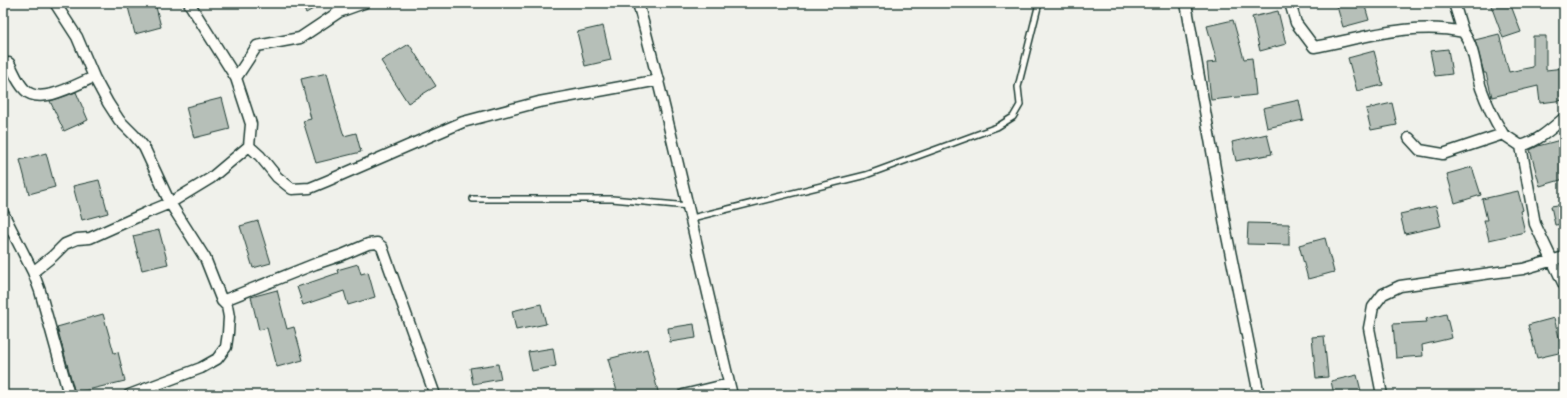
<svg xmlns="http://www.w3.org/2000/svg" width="1567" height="398" viewBox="0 0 1567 398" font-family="Caveat,sans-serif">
<rect width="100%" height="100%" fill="#f0f1eb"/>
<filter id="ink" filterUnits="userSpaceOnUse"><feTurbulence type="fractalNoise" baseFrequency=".025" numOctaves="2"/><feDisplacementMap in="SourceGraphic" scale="8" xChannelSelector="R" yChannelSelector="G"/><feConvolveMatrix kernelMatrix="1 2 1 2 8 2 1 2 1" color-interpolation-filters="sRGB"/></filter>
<g filter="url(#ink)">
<path fill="#b6bfb8" stroke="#1f3d34" d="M127,3H155L161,27L135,34Z
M300,3H324L306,13Z
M1336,3H1364L1369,20L1343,27Z
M1490,3H1510L1521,32L1503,38Z
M1278,11L1286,44L1260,51L1252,17Z
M1233,20L1244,59L1252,58L1256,95L1211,100L1207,63L1217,62L1207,26Z
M603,26L611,60L585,66L577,32Z
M1499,34L1509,72L1533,67V36H1546V70L1564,68V100L1540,103L1538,86L1492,97L1486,73H1484L1475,40Z
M409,44L436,86L408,103L381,61Z
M1448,49L1452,74L1435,76L1430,51Z
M1374,51L1383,85L1357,91L1348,58Z
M327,73L336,107H335L344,136L356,133L361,152L316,163L303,121L311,119L301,79Z
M76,92L88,120L64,131L50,101Z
M222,98L230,129L194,138L186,107Z
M1299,100L1303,120L1267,128L1263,108Z
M1392,103L1397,125L1371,130L1366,109Z
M1267,134L1272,154L1236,161L1232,142Z
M1564,139V179L1540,186L1530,150L1538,146Z
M46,153L55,187L29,194L20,160Z
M1472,167L1481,195L1455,203L1447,174Z
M99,180L108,213L82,220L73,186Z
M1518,191L1523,210L1520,211L1525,232L1489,240L1484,220H1487L1482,199Z
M1564,204V224L1555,225L1551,206Z
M1436,206L1441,226L1405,234L1400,214Z
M258,221L271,263L253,268L240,226Z
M1248,223L1289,224V245L1247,244Z
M159,230L168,264L142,270L133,236Z
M1325,238L1334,272L1308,279L1299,245Z
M358,264L361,274L368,272L375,297L348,305L344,291L303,305L297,287L338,273L337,270Z
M277,290L287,329L294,327L303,360L277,367L267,328L259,330L251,297Z
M541,304L546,324L516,330L512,311Z
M103,314L114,353L118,352L125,381L75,393L57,327Z
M1446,314L1452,338L1422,345L1423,356L1396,358L1393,324L1427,322L1426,319Z
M1554,318L1563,352L1537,358L1528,325Z
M694,324L696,338L670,342L668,328Z
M1324,336L1328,377L1316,378L1312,337Z
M553,348L556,366L532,371L528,352Z
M647,349L659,395H618L608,359Z
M498,364L501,379L473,384L470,368Z
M1357,375L1362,395H1334L1331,381Z"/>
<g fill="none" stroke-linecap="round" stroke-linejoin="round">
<defs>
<path id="service" d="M473,199H612L688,206
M692,218L866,175L997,127L1013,117L1020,105L1018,87L1039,3"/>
<path id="minor" d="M55,3L77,37L94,77
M638,3C673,133 700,264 732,395
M1186,3L1227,236L1259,395
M1290,3L1296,23L1314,47C1362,38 1415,21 1463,32C1475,48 1475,69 1481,88C1487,105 1494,119 1503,134
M1454,3L1463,32
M9,63C14,72 17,82 25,90C40,106 77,84 94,77L108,103L119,120L134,135L144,147L170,203L205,258L222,301L227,306L229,317L228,333L226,347L217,359L201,368L129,395
M236,78L257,46L300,38L339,12L364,3
M1409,138L1420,150L1443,154L1503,134L1521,146L1535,224L1564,285
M249,146L260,156L277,177L292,189L310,188L327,181L463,122L539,102L659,80
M1521,146C1538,141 1550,130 1564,118
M3,213L33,272L40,291L69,395
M33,272L53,256L65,244L77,239L90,238L148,212L170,203L211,178L249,146L251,124L236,78L189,3
M222,301L315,264L342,255L368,244L377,243L382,247L435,395
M683,395L729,384
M1382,395L1369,328L1373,307L1383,294L1400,286L1491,273L1523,269L1564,257"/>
</defs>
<use href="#service" stroke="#1f3d34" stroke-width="8"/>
<use href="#minor" stroke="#1f3d34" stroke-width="13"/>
<use href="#service" stroke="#fdfcf7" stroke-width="5"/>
<use href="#minor" stroke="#fdfcf7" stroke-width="10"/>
</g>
</g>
<rect width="1567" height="398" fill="none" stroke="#fdfcf7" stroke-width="16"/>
<rect x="8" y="8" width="1551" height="382" fill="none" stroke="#1f3d34" stroke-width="1.5" filter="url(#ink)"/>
</svg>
